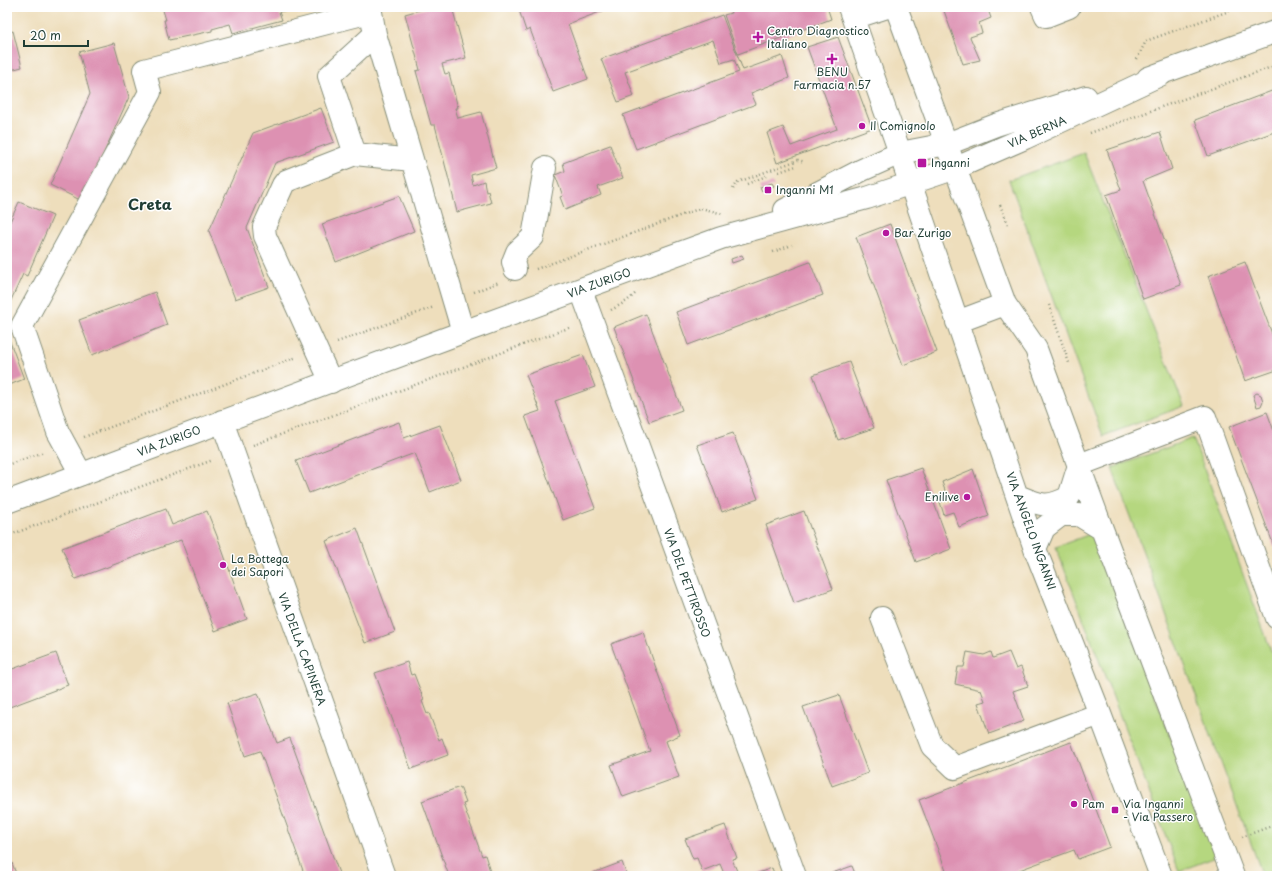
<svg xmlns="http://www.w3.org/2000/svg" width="1284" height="883" viewBox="0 0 1284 883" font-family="'Playpen Sans',sans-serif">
<rect width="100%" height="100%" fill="#fff"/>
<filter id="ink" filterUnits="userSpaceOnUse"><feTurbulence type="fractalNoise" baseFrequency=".025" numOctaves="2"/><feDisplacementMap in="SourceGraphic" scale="8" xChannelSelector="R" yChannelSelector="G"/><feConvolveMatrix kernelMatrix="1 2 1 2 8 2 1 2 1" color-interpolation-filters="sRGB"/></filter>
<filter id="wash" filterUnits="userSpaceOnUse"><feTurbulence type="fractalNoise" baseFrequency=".012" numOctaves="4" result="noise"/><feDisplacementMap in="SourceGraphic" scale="16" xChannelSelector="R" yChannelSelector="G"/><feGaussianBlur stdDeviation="0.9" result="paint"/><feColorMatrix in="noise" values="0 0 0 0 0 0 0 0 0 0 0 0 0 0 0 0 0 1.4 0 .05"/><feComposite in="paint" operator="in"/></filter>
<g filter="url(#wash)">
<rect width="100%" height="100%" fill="#eedebc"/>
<path fill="#b5d77f" stroke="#6a8a5a" d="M1084,153L1184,406L1103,436L1009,180Z
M1193,438L1277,667V876H1263L1112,468Z
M1093,533L1216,857L1179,871L1056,547Z"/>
<g id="blocks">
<path fill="#dd91b2" d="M162,7H226L227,9L233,7L297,8L279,12L282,20L233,33L230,24L212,29V31L169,40L164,20H166Z
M430,7H452L466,58L442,64L445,74L449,73L458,108H455L458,118L481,112L496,168L471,175L473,185L484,181L486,192L488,191L491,203L457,212L435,125H431L416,71L420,70L405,14Z
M518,7H613L568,24L588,79L553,92L530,29L526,31Z
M729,7H827L831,19L738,54L724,15L731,13Z
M945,7H987L991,18L979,23L982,33L970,37L980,60L963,64L943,8Z
M722,15L743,70L782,56L789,78L751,93L756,104L636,149L623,115L739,72L734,59L721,63L713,40L625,72L634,96L618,102L601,59Z
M13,31L22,67L7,71V33Z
M838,37L872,128L777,163L767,133L783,127L791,146L837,129L807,47Z
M114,43L129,97L82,201L50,185L90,94L79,52Z
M1277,89V131L1208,156L1195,120Z
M321,108L334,142L275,163L247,228L269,287L235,299L209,231L253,133Z
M1160,132L1172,169L1143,181L1181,285L1143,299L1106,195L1121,190L1107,150Z
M610,145L623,178L598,187L601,195L565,210L560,197L563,196L555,175L565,171L563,163Z
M772,183L774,186L762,191L760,187Z
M399,196L414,231L336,262L322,224Z
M19,202L53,216L27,276L23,274L7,309V228Z
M890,224L937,352L903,365L856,237Z
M742,255L744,259L732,263L731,259Z
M810,262L823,295L688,345L676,312Z
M1245,262L1277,347V370L1245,381L1208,276Z
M155,292L167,325L92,355L79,320Z
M646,314L682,410L649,422L614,327Z
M7,334L24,379L7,386Z
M583,355L595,387L555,401L595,508L563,520L525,416L540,411L526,375Z
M849,362L874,428L838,440L813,375Z
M1257,393L1261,395L1263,401L1261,406L1257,407L1253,395Z
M1267,412L1277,439V545L1274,546L1229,427Z
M399,422L404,438L440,425L461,480L430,492L415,453L309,493L296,461Z
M733,433L758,499L722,512L697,445Z
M921,468L951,549L916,562L886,480Z
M973,469L989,516L959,527L953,512L944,515L940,502L948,499L942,482Z
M166,509L172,525L207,511L219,541L247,619L215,631L181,540L75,579L62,548Z
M804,511L833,589L794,603L766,525Z
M357,528L395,632L365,643L326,541Z
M643,632L680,735L666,741L679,777L623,797L611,765L650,751L611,644Z
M967,652L984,655L991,652L993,658L1009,652L1016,669L1021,667L1028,686L1013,691L1024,721L989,734L978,703L985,701L981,690L955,684L958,667H964Z
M56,653L68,685L7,708V671Z
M407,662L411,675L414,674L424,700L422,701L427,714L429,713L439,740L442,738L448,755L411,769L375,673Z
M258,693L277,743L290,738L340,876H305L260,751L245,756L227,703Z
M839,695L868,773L832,786L803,707Z
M1071,742L1110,847L1078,859L1074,850L1003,876H948L919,800Z
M460,787L466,803L463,804L482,856L485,855L490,871L477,876H449L422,801Z
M725,825L737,858L732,859L739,876H725L720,864L702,871L697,858L693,859L685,839Z
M7,850L17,876H7Z
M622,862L627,876H591L590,874Z
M852,866L856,876H824Z
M772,868L775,876H750Z"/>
</g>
</g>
<g filter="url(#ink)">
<use href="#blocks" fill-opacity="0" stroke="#868e78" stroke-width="1"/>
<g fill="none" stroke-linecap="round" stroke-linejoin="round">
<defs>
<path id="minor" d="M370,7L375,34L463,332
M849,7L900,153L1035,549L1100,714L1161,876
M896,7L1005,304L1036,349L1102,529L1233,876
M1042,7L1046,16L1069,7
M853,18L887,7
M355,154L329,76L375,34
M515,269L513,262L517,252L533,237L545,168
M581,290L795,876
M957,322L1005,304
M331,382L265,236L264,227L283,185L286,181L355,154L412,160
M222,421L384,876
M1079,465L1205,417L1277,618
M81,474L58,432L22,326L150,92L144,70L370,12
M1018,496C1040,505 1047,509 1069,497L1079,465
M1035,549L1044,528L1061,515H1079L1102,529
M882,618L932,746L955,768L1100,714"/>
<path id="major" d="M1148,78L1277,31
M785,210L862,170L900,153L947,144L996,125L1086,97
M7,502L463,332L721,238L867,198L956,168L1025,138L1162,74"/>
</defs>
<use href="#minor" stroke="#868e78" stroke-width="24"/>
<use href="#major" stroke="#868e78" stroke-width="24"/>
<path stroke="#868e78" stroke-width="2.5" stroke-dasharray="1 3" stroke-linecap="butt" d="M1137,59L1146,41L1240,7
M1090,133L1277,65
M779,172L796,166
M747,184L766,176
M733,189L738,182L798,160L805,162
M1000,205L1008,224
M773,252L792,245
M536,269L701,208L723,214
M474,292L499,282
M1049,305L1069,363
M611,310L627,301L636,293
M337,342L434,307
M84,437L297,357
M253,445L571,327
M7,465L44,452
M7,536L213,460
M1242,837L1277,824"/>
<use href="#minor" stroke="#fff" stroke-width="22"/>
<use href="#major" stroke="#fff" stroke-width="22"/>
</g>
</g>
<g fill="#b5179e" stroke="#fff" stroke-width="1.5">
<path d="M756 31h4v4h4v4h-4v4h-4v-4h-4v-4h4z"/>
<path d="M830 53h4v4h4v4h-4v4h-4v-4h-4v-4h4z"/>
<circle cx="862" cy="126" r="4"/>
<rect x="917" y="158" width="10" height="10" rx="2"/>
<rect x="764" y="186" width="8" height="8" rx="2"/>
<circle cx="886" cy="233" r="4"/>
<circle cx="967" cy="497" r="4"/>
<circle cx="223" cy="565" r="4"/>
<circle cx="1074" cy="804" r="4"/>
<rect x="1111" y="806" width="8" height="8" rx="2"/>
</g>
<g text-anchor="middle" stroke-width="3" stroke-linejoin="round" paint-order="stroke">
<g font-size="11" fill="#1f3d34" stroke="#fff" text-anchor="start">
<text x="767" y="35">Centro Diagnostico<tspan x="767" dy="13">Italiano</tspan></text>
<text x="832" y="76" text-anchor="middle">BENU<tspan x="832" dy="13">Farmacia n.57</tspan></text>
<text x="870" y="130">Il Comignolo</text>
<text x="931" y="167">Inganni</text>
<text x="776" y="194">Inganni M1</text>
<text x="894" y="237">Bar Zurigo</text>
<text x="959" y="501" text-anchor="end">Enilive</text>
<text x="231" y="563">La Bottega<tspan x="231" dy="13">dei Sapori</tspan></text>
<text x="1082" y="808">Pam</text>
<text x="1123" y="808">Via Inganni<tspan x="1123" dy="13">- Via Passero</tspan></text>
</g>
<g font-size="11" fill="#1f3d34" stroke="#fff">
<text transform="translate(1037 132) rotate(-24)" y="4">VIA BERNA</text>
<text transform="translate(599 283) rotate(-20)" y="4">VIA ZURIGO</text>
<text transform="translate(169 441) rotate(-21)" y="4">VIA ZURIGO</text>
<text transform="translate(1031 531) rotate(70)" y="4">VIA ANGELO INGANNI</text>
<text transform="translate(687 583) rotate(70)" y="4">VIA DEL PETTIROSSO</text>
<text transform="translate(302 649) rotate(70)" y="4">VIA DELLA CAPINERA</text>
</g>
<g font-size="15" font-weight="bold" fill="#1f3d34" stroke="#fff">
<text x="150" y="210">Creta</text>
</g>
</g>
<rect width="1284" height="883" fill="none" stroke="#fff" stroke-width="24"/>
<path d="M24 40v6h64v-6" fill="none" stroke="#1f3d34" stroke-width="2"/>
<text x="30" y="40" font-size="12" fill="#1f3d34" stroke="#ffffff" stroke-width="3" paint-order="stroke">20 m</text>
</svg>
